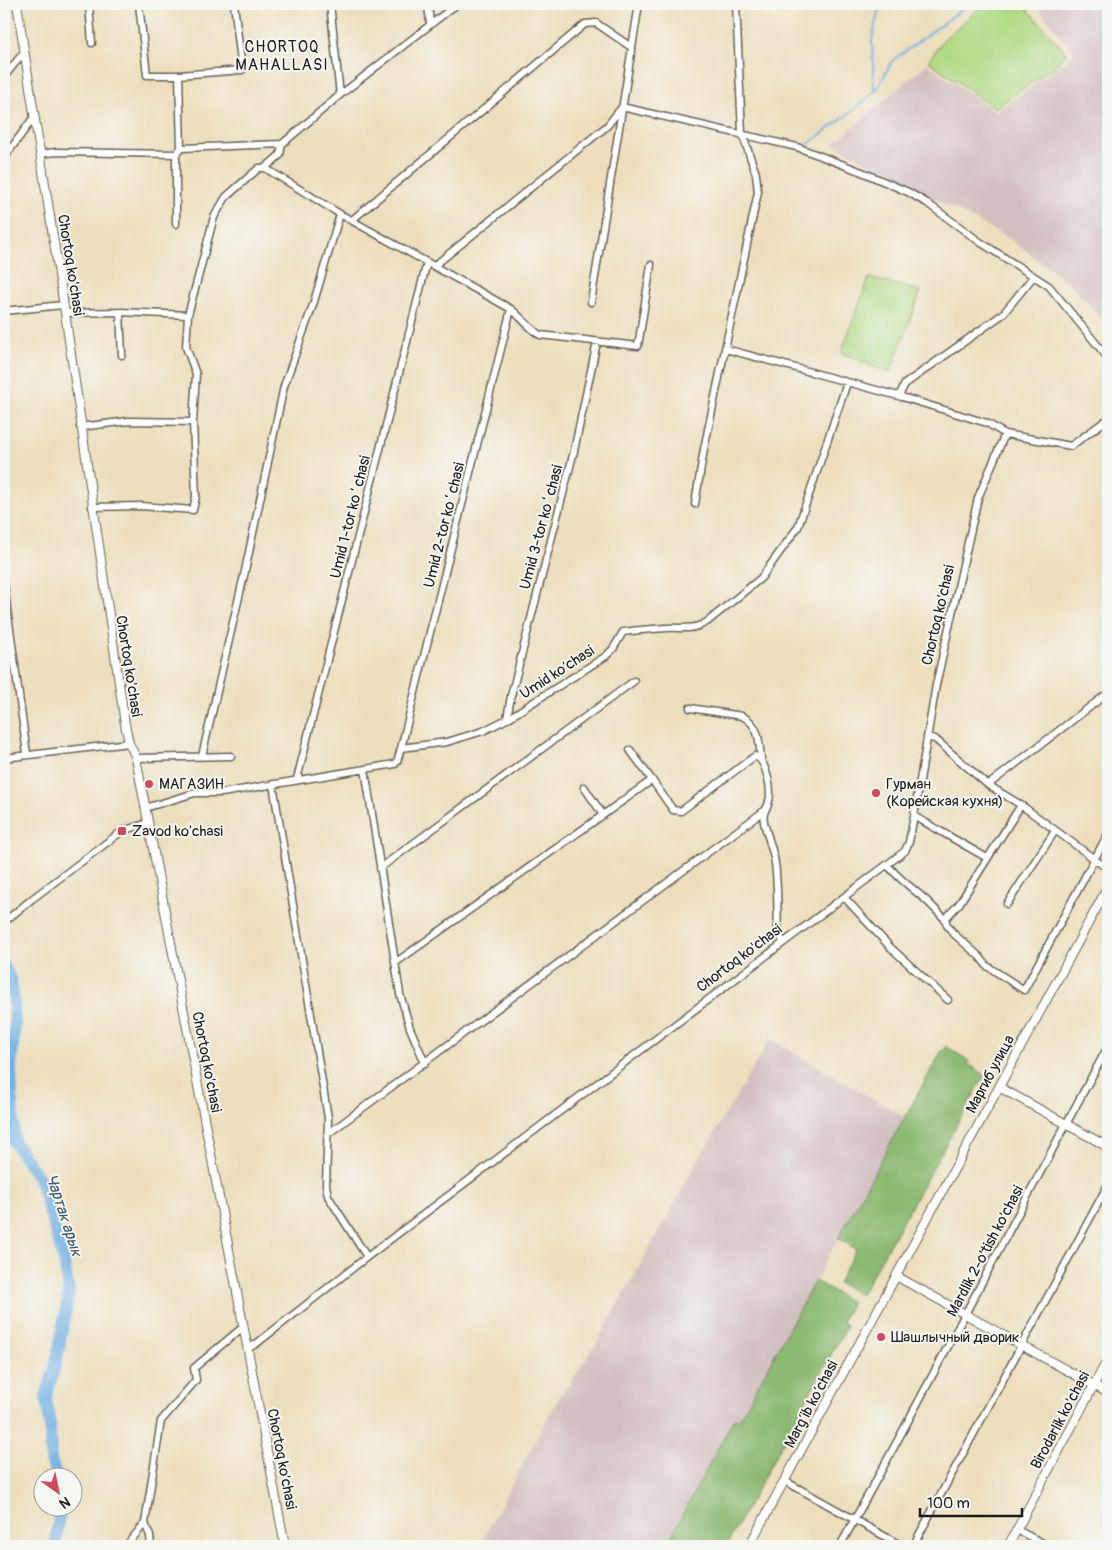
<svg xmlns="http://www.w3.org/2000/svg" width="1112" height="1550" viewBox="0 0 1112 1550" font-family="Pangolin,sans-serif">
<rect width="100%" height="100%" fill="#f6f6f2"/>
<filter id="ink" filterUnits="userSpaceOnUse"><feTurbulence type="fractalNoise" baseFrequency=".02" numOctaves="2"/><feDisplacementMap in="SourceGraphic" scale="10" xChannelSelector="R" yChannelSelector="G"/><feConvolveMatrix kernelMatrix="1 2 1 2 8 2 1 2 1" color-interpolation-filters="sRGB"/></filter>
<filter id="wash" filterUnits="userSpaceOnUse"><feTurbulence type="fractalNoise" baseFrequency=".0096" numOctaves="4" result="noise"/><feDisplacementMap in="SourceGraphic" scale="20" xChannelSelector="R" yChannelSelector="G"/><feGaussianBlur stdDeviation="1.12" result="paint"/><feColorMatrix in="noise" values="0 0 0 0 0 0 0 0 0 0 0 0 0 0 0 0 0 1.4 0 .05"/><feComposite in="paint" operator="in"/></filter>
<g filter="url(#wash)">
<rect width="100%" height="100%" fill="#eddfbe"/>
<path fill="#d2bfbf" d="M1035,4H1108V326L1067,281L1010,239L833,144L927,64L996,112L1075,54Z
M770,1039L904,1117L739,1421L734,1418L665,1546H479L554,1406L595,1346L696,1164Z"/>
<path fill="#b1da85" stroke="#667b50" d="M984,4H1023L1066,53L1055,66L995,108L928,61L944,39Z
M869,278L921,291L890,373L841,353Z"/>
<path fill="#8cba72" stroke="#546b47" d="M946,1046L969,1061L968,1064L985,1075L861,1295L838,1283L856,1249L838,1238L942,1050L944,1051Z
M815,1281L852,1302L842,1322L847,1326L726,1546H666L734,1418L739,1420Z"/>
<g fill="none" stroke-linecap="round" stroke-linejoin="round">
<path stroke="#71b1e5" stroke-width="2" d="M874,92L872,39L880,4
M803,148L852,111L876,91L892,61L969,4"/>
<path stroke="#71b1e5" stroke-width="12" d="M4,966L11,980L14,1001L15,1025L11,1067L14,1142L40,1180L63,1257L69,1291L57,1359L46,1397L50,1426L51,1460L57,1478
M55,1546L60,1508"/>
</g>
</g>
<g filter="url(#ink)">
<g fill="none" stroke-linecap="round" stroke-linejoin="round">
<defs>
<path id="minor" d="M89,4L92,43
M139,4L147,75H179L242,70L234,4
M330,4L340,95
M428,4L430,24
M179,75L181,148
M4,77L24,52
M40,154L56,152L176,154L181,148L282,144
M4,158L34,117
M265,168L340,214L511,309C520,316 531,330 540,335L638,346L651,265
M352,220L585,24L596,23L631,47
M176,224V154
M434,266L607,126L622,107L797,147L862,172L908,192L927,203L980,242L1049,286L1108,358
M591,302L639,4
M4,311L63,305
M120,312L122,355
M65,313L120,312L188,315
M726,349L902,397L987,423L1005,434L1071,446L1108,419
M899,396L905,384L1003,314L1033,277
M80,427L129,421L193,422
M695,504L704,449L758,192L756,174L742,133L736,4
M92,507L141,506L193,510L196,496L193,422L196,374L186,347L188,315L214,217L226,197L259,168H265L280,155L282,144L340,95L457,4
M4,585L27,754
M690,708L742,716C760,725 759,741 761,759
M507,719L511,696L574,451L597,342
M927,737L935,739L988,785L1021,805L1108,869
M401,748L511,309
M630,750L652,780
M202,756L245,571L284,386L313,305L340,214
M4,758L129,743
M136,758L231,756
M365,769L400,994L410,1028L425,1063
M297,779L427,262
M273,784L328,1118L326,1185L328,1196L367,1257
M988,785L1108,693
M584,787L603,815
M145,808L195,793H222L395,764L397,762L401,748L447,742L483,731L507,719L606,656L613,649L623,632C637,630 651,629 666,628C683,627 692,631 707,622L761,578L798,527L847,383
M914,816L987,858
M887,865L901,879L927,901L945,919L947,925L954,934L980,957L987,966L1024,990L1108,834
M380,868L634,681
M844,897L891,948L948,1000
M1007,904L1055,831
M945,919L959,904L1021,805
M4,922L32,899L122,831L148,823
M395,963L652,780L673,810L681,811L755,756C766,759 772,790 769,801C768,810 762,809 764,822C767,836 773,849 775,863C778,885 777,909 778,932L783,942
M329,1133L764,811
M248,1348L256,1344L367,1257L905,851L909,842L914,816L936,685L978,498L1005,434
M785,1481L902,1546
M1017,1530L1048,1546
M126,1546L145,1523
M151,1546L150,1536L145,1523L161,1421L196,1380L194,1368L243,1327
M840,1546C932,1381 1017,1212 1108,1047
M913,1546L1108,1185"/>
<path id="tertiary" d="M17,4L65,313L125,724L129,743L136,758L285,1546
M999,1087L1108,1147
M896,1276L1108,1393
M749,1546L1108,887
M1008,1546L1108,1359"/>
</defs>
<use href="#minor" stroke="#656055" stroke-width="9"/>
<use href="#tertiary" stroke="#656055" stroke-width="10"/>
<use href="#minor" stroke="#fff" stroke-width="6"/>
<use href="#tertiary" stroke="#fff" stroke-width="8"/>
</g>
</g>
<g fill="#d1495b" stroke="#f6f6f2" stroke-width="2">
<circle cx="149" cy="784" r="5"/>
<circle cx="876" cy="793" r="5"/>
<rect x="117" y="826" width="10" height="10" rx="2.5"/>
<circle cx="881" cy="1337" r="5"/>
</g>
<g text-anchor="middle" stroke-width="4" stroke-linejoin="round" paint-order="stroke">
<g font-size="15" fill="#1c1c1c" stroke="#f6f6f2">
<text transform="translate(71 265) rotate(81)" y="5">Chortoq ko'chasi</text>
<text transform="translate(350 517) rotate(-76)" y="5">Umid 1-tor koʻchasi</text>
<text transform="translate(444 525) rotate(-76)" y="5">Umid 2-tor koʻchasi</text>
<text transform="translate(541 527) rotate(-75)" y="5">Umid 3-tor koʻchasi</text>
<text transform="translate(938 615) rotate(-77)" y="5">Chortoq ko'chasi</text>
<text transform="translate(129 666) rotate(81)" y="5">Chortoq ko'chasi</text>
<text transform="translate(557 672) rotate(-33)" y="5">Umid ko‘chasi</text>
<text transform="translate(739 958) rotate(-37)" y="5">Chortoq ko'chasi</text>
<text transform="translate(207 1062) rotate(79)" y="5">Chortoq ko'chasi</text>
<text transform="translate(990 1074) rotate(-62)" y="5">Маргиб улица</text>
<text transform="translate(985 1251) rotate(-62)" y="5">Mardlik 2-o'tish ko'chasi</text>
<text transform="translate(811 1404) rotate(-62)" y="5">Marg‘ib ko‘chasi</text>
<text transform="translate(1060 1420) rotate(-62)" y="5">Birodarlik ko'chasi</text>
<text transform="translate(282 1459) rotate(79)" y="5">Chortoq ko'chasi</text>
</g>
<g font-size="15" fill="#1c1c1c" stroke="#f6f6f2" text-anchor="start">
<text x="159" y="789">МАГАЗИН</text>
<text x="886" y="789">Гурман<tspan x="886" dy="17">(Корейская кухня)</tspan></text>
<text x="132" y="836">Zavod ko'chasi</text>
<text x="891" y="1342">Шашлычный дворик</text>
</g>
<g font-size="16" letter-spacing="1" fill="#1c1c1c" stroke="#f6f6f2">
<text x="282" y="52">CHORTOQ<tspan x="282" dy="18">MAHALLASI</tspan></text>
</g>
<g font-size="16" font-style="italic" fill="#3e586c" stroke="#f6f6f2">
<text transform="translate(65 1215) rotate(72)" y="6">Чартак арык</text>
</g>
</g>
<rect width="1112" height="1550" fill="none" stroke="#f6f6f2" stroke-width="20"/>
<g transform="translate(58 1492) rotate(147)"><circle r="24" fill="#f6f6f2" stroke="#9f9f9c"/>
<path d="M0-4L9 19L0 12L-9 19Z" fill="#d1495b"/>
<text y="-8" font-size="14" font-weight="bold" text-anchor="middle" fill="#1c1c1c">N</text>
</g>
<path d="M920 1508v8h102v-8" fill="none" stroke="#1c1c1c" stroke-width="2.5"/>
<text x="927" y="1508" font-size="15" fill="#1c1c1c" stroke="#f6f6f2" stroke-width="4" paint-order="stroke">100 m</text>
</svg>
